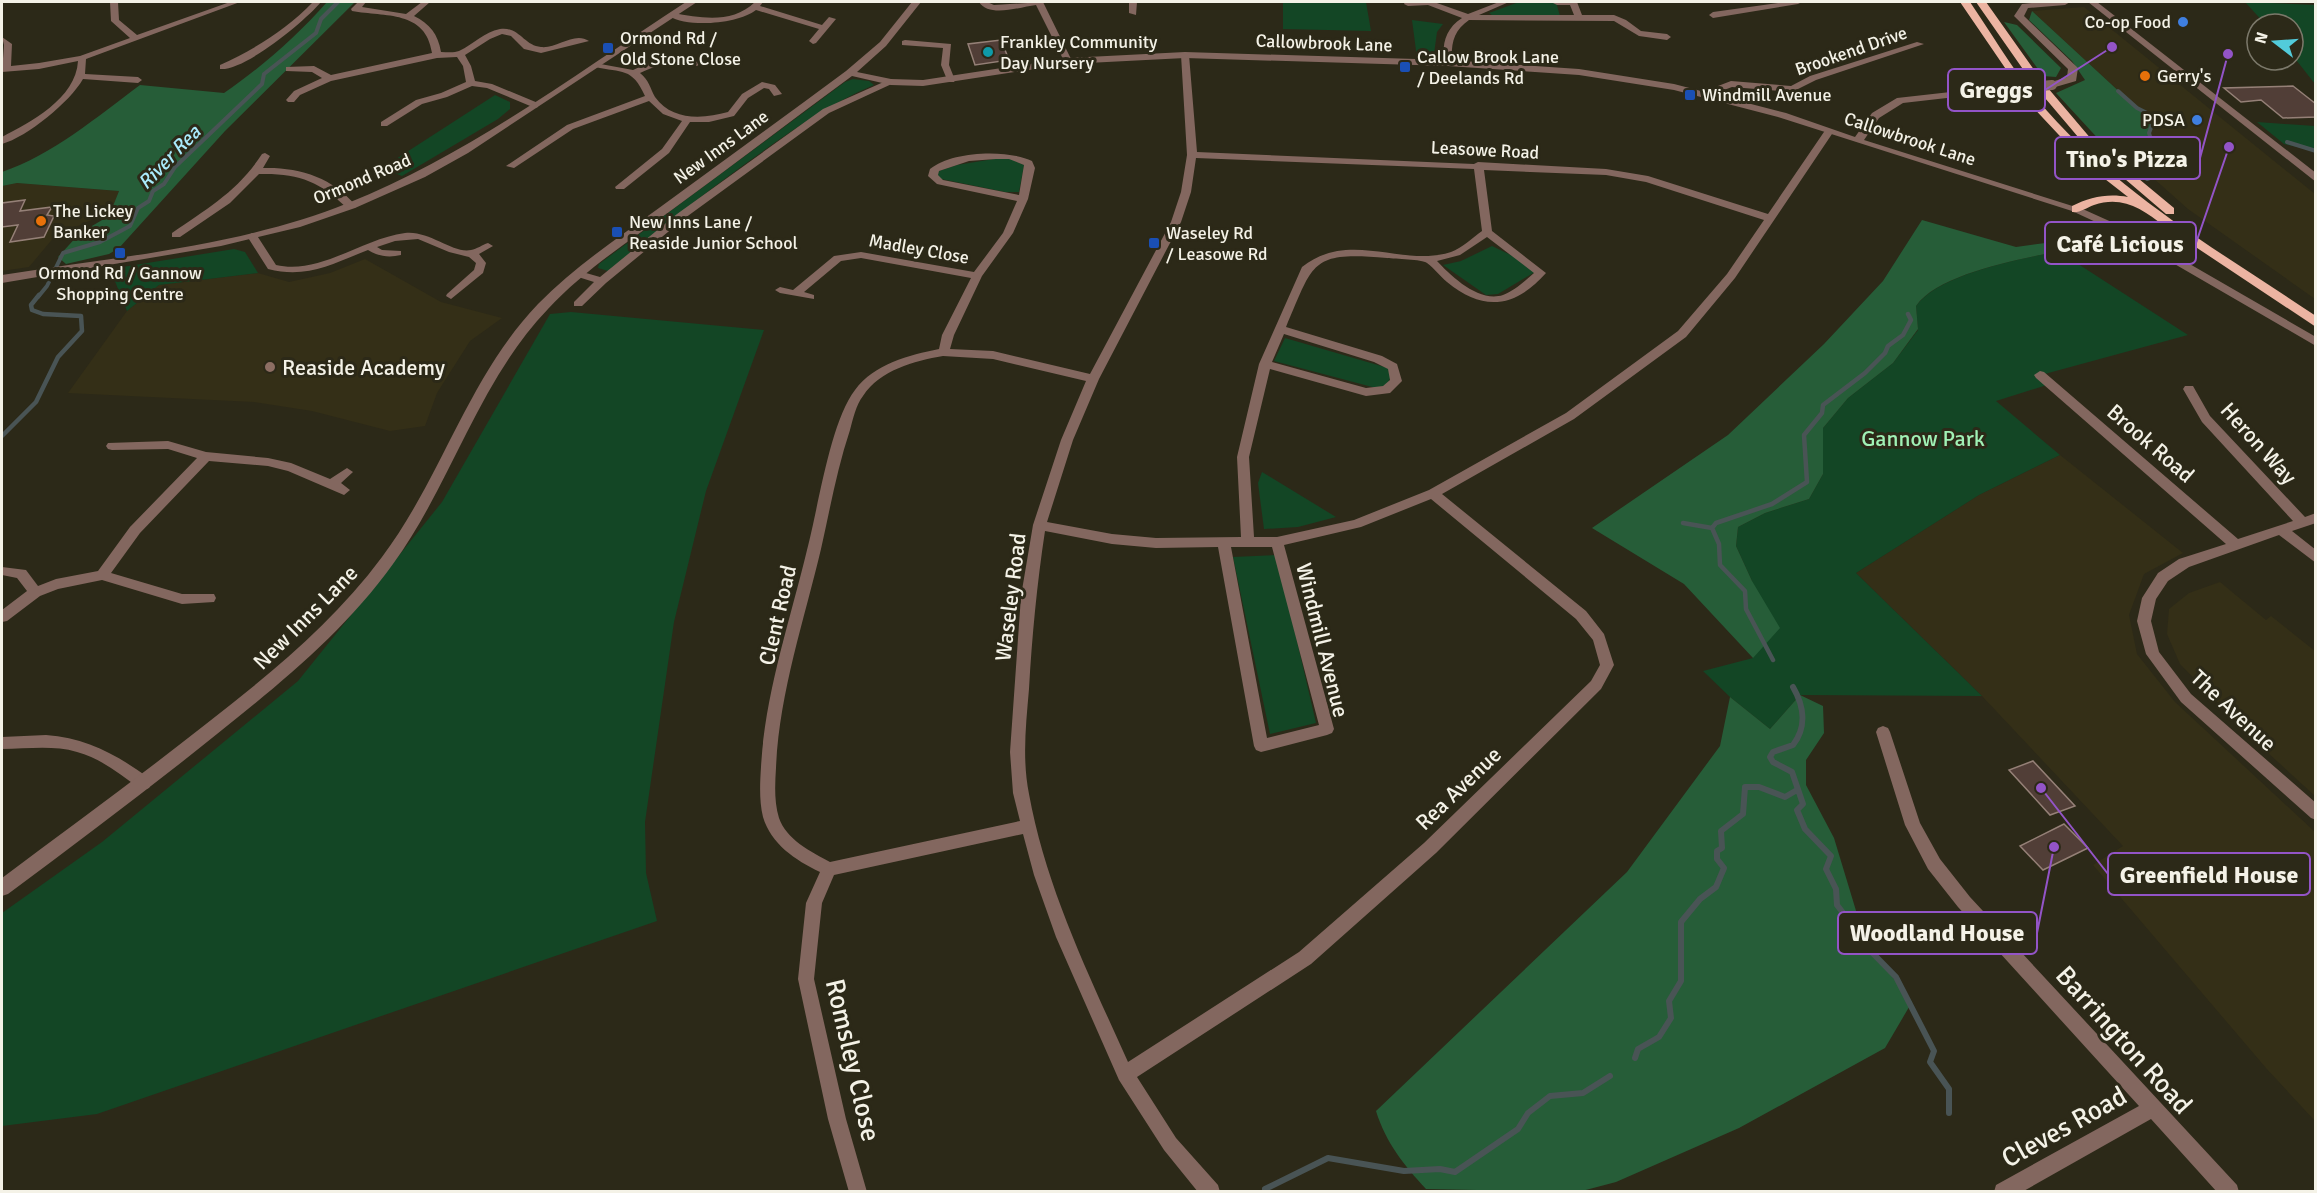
<svg xmlns="http://www.w3.org/2000/svg" width="2317" height="1193" viewBox="0 0 2317 1193" font-family="Signika,sans-serif">
<rect width="100%" height="100%" fill="#2c2918"/>
<path fill="#342f17" d="M2084,7L2315,194V299L2188,209L2152,177L2158,175L2160,168L2149,133L2155,117L2137,108L2032,11Z
M17,183L119,191L113,207L103,215L55,236L29,267L2,271V186Z
M365,259L441,302L502,318L470,341L437,393L425,426L390,431L312,411L254,402L68,393L127,311L159,285L258,273L289,282L330,273Z
M2060,455L2183,553L2144,574L2129,615L2137,654L2175,702L2315,832V1121L2266,1068L2093,865L2123,846L1982,696L1856,573L1979,495Z
M2220,582L2266,620L2271,616L2315,651V796L2254,740L2180,664L2167,634L2169,609L2189,593Z"/>
<path fill="#134625" d="M1283,2H1366L1371,31L1283,29Z
M1519,2H1556L1560,16H1493L1489,13Z
M2245,2L2315,5V84L2293,56V24H2265Z
M1412,20L1443,24L1437,32L1434,54L1428,58H1417Z
M853,79L869,81L874,85C826,105 787,134 745,164C698,198 653,234 608,271L598,268L599,264L845,82Z
M495,95L510,102V109L498,119L402,176L382,168Z
M2257,122L2315,126V151L2284,144Z
M1006,157L1024,165L1019,192H1005L941,179L937,176L939,171L957,165Z
M1492,246L1517,258L1535,272L1498,294L1486,295L1443,265L1461,261Z
M234,249L245,252L258,273L159,285L127,311L110,269Z
M2058,251L2188,335L2041,375L2050,384L1996,401L2060,455L1979,495L1856,573L1982,696L1800,695L1770,729L1730,697L1703,671L1753,658L1752,581L1736,546L1738,527L1765,513L1809,499L1823,474V428L1848,398L1893,363L1918,330L1916,306C1940,273 2019,260 2058,251Z
M571,312L764,330L706,491L674,622L645,822L646,873L657,921L97,1114L2,1126V913L102,842L298,681L442,502L550,314Z
M1285,338L1388,368L1391,376L1387,385L1376,388L1274,361Z
M1262,472L1336,517L1298,527L1264,529L1258,483Z
M1277,555L1316,723L1270,734L1233,557Z"/>
<path fill="#265d38" d="M327,2H355L225,131L119,248L109,254L66,264L58,257L80,233L109,216L119,191L17,183L2,186V172C52,155 97,117 140,85L224,93C263,66 296,37 327,2Z
M2032,11L2137,108L2155,117L2149,133L2160,168L2158,175L2147,179L2127,170L2056,93L2085,80L2072,61L2029,20Z
M2004,22L2017,25L2061,68L2056,77L2043,76Z
M1922,220L2016,247L2045,243L2058,251C2019,260 1939,273 1916,306L1918,329L1893,363L1848,398L1823,428V474L1809,499L1765,513L1738,527L1736,546L1752,581L1780,628L1753,658L1684,584L1592,528L1728,435L1824,344L1883,281Z
M1800,695L1823,706L1824,733L1806,760V785L1834,838L1857,914L1881,962L1912,1002L1885,1048L1739,1128L1616,1182L1578,1192L1426,1189C1404,1165 1386,1143 1376,1111L1627,872L1720,746L1730,697L1770,729Z"/>
<g fill="none" stroke-linecap="round" stroke-linejoin="round">
<path stroke="#495455" stroke-width="4" d="M2118,91L2137,108L2155,117L2149,133L2160,168L2158,175L2147,179
M2287,142L2316,151
M38,297L47,286L63,253L100,242L130,226L138,208L149,201L153,191L164,184L175,167L262,84L264,74L316,33L321,19L338,2"/>
<path stroke="#495455" stroke-width="4.5" d="M2,436L36,402L58,357L82,331L81,316L43,314L32,310L31,305L39,295
M1683,523L1712,528
M1773,660L1746,609L1745,591L1720,565L1719,544L1712,528L1716,523L1772,504L1807,482L1804,435L1822,413L1823,405L1865,373L1885,353L1888,346L1903,335L1911,320L1908,314"/>
<path stroke="#495455" stroke-width="6" d="M1793,687C1804,706 1807,727 1793,745L1773,752L1770,757L1773,762L1792,772L1803,804L1797,810L1805,829L1831,856L1826,869L1836,889L1837,905L1847,918L1849,929L1896,977L1934,1051L1930,1062L1949,1089V1113
M1635,1058L1638,1049L1659,1037L1671,1018L1669,1001L1681,981V922L1700,899L1716,887L1724,868L1717,859V851L1722,848L1721,831L1743,814L1745,787H1759L1785,797L1797,790
M1265,1189L1328,1158L1404,1171L1440,1169L1455,1172L1518,1129L1528,1113L1550,1096L1583,1093L1610,1076"/>
</g>
<path fill="#513e37" stroke="#958077" stroke-width="1.5" d="M1001,40L1009,60L975,65L968,44Z
M2293,86L2316,104V117L2283,118L2261,100L2241,102L2224,88Z
M25,200L20,211L52,207L47,215L54,216L44,237L10,242L18,225L2,227V203Z
M2033,761L2075,806L2050,815L2009,770Z
M2064,824L2088,848L2043,870L2020,846Z"/>
<g fill="none" stroke-linecap="round" stroke-linejoin="round">
<path fill="#83675f" fill-rule="evenodd" d="M110,2H118L119,20L137,35L230,2H240L86,59L85,74L138,77L142,80L138,83L83,79C70,102 27,137 2,144V137C30,122 76,99 78,61L39,69L2,72L4,45L2,37L12,44L11,66L39,63L80,56L130,38L111,21Z
M313,2H321C305,21 245,71 220,69V65C255,49 286,30 313,2Z
M358,2H366L362,7L406,14L422,2H430L414,16C430,24 438,34 441,52C447,52 454,53 459,51C474,44 484,32 500,29C519,26 524,46 541,47C557,49 574,31 589,41L541,53L524,49L511,36L502,34L490,39L465,55L471,66L475,81L492,84L538,103V107L535,108L487,88L472,86L447,97L422,104L387,126H381V122L416,100L441,93L466,82L463,66L457,57L437,58L331,81L300,95L294,102H288L286,100L294,91L322,78L312,72L286,71V67L314,66L331,75L432,53C426,10 385,17 352,11L351,9Z
M755,2H763L760,6L822,25L829,17L836,19L816,43L813,44L809,41L819,29L756,10C738,24 688,28 669,16L673,13C702,18 732,24 755,2Z
M979,2H987L994,5L1043,2L1072,61L1068,64L1064,61L1036,5C1020,7 989,18 979,2Z
M1129,2H1137L1136,15L1129,13Z
M1405,2H1434L1468,14L1499,2H1509L1479,15H1574L1570,5H1557L1553,3L1577,2L1582,15H1614L1626,20L1641,31L1667,34L1671,37L1667,40L1639,36L1614,21L1469,20C1453,31 1451,44 1452,63L1448,66L1444,63C1442,44 1445,29 1462,18L1428,5L1408,6L1404,4Z
M1785,2H1802L1798,4L1713,18L1709,15L1713,12Z
M905,40L951,44L949,65L955,80L954,82H948L941,65L943,48L902,45V41Z
M1917,42L1924,44L1816,80L1792,92L1732,87L1724,90L1716,98L1708,96L1718,86L1731,81L1791,86L1810,76Z
M1185,52L1189,55L1197,152L1474,164L1478,162L1606,169L1648,176L1768,214L1826,129L1834,131L1735,278L1686,337L1574,419L1442,494L1586,611L1604,634L1614,665L1601,689L1436,853L1311,964L1137,1077L1176,1138L1218,1185L1220,1192H1198L1164,1150L1119,1080L1056,937L1034,875L1023,834L834,875L822,903L814,979L846,1119L867,1192H849L828,1119L798,979L806,903L820,872C795,860 771,844 763,817C759,801 760,783 761,767C765,693 790,621 807,550C818,509 830,422 855,390C874,364 909,355 939,349L942,335L971,278L861,258L841,261L804,292L814,295V299L780,293L775,290L780,287L793,290L834,256L861,252L974,272L1003,233L1017,201L937,184L928,176L930,169C952,151 1007,149 1032,161L1035,168L1028,199L1013,233L982,276L954,335L950,349L993,351L1090,374L1171,222L1181,192L1187,155L1181,55ZM1196,158L1474,169L1482,231C1472,238 1462,248 1451,252C1402,268 1350,229 1302,267L1259,364L1237,457L1241,537L1156,538L1112,534L1047,522L1073,440L1099,379L1181,222L1191,192ZM996,159H1009L1024,165L1019,195L943,180L938,175L939,171L969,161ZM1484,170L1606,175L1646,182L1764,220L1727,274L1678,331L1566,413L1429,490L1354,520L1277,537H1254L1249,457L1270,369L1366,396L1390,393L1402,381L1397,364L1382,356L1286,327C1314,262 1310,251 1387,258C1395,259 1422,259 1427,263C1434,268 1440,276 1447,282C1483,312 1515,308 1546,273L1492,231ZM1487,237L1534,273C1525,281 1514,291 1503,295C1479,303 1451,276 1437,261L1460,255ZM1284,334L1374,362L1388,369L1390,380L1383,386L1366,388L1272,362ZM943,356L993,359L1086,381L1061,440L1033,525L1021,596L1010,752L1013,793L1020,821L830,862C811,852 786,839 779,818C774,802 775,784 776,768C779,694 804,621 821,549C830,509 837,469 850,430C853,419 856,405 863,396C880,370 914,361 943,356ZM1431,499L1576,619L1593,640L1600,665L1591,681L1424,843L1299,952L1128,1062C1089,975 1046,888 1029,794C1022,759 1026,724 1029,689C1032,636 1037,584 1045,531L1112,544L1156,548L1218,547L1254,746L1256,750L1261,752L1327,735L1332,733L1334,729L1284,545L1361,527ZM1231,547H1272L1319,725L1267,738Z
M671,57L687,58L701,63L697,66C675,60 661,63 640,73C649,80 650,88 655,97C672,121 703,119 728,112L742,94L762,82L775,85L782,94L774,96L769,89L764,88L748,98L734,116L709,122H690L669,153L624,189H616L615,187L662,149L682,121L663,114L649,101L573,129L514,168L506,166L567,125L645,96C632,67 622,73 595,67V63L633,70L655,60Z
M888,80L896,82L829,113L685,218L606,283L582,306H574V302L594,282L575,276V272L579,271L600,277L677,214L823,109Z
M265,153L270,156L263,168C299,167 332,177 356,206L355,208H347C319,181 298,173 259,174L230,203L180,237H172V233C208,208 238,191 262,154Z
M2076,206L2136,233L2316,337V346L2128,237L2072,211L2071,209Z
M252,233L256,234L276,265C320,275 361,239 405,233C429,230 453,254 471,250C477,249 482,245 488,243L493,246L479,254L486,263L483,273L451,299L446,296L447,294L474,270L476,263L469,257L449,252L418,239L395,241L377,247L382,250L401,251V255C388,258 378,256 368,250C332,264 307,279 268,269L247,236Z
M2040,371L2044,372L2238,539L2293,521L2202,422L2183,389L2185,386H2193L2210,416L2305,517L2316,513V523L2292,531L2316,550V563L2279,535L2189,567L2168,581L2156,599L2151,621L2159,652L2191,694L2316,803V820L2311,818L2181,702L2146,654L2137,621L2142,598L2158,573L2179,559L2226,544L2036,378L2034,375Z
M168,441L206,452L268,458L291,463L330,479L347,468L353,472L341,483L350,490L344,495L288,471L268,466L209,461L140,533L111,573L182,594H214L216,598L214,602L182,604L102,580L58,589L40,596L7,621L2,622V610L27,591L17,578L2,575V567L26,570L38,586L56,579L98,571L130,527L197,458L168,449L112,450L108,449L106,446L108,443Z
M1883,726L1888,728L1890,732L1920,823L1940,859L1970,897L2237,1185L2239,1192H2217L2151,1119L2022,1192H1994L1996,1185L2139,1106L1958,907L1928,869L1905,825L1876,732L1878,728Z
M46,735C87,738 117,755 149,778L152,783L149,788L144,790L139,788C120,774 100,758 77,752C53,745 27,749 2,749V737Z"/>
<path fill="#83675f" fill-rule="evenodd" d="M686,2H697L468,153L425,177L355,208L300,227L221,246L2,283V275C115,257 242,246 348,203C470,154 577,73 686,2Z
M912,2H921L886,46L857,72L891,79L923,80L1068,58L1185,52L1448,60L1579,69L1674,84L1786,113L1855,137L1872,113L1897,98L2004,86L2009,89L2008,91L1903,103L1879,118L1864,140L2082,209L2076,212L2072,211L1778,117L1674,90L1579,75L1448,66L1185,58L1068,64L923,86L891,85L852,76C791,121 730,167 669,212C628,242 583,271 548,309C478,382 452,483 393,564C345,631 281,683 217,734C149,789 79,841 8,894L2,896V878C70,827 139,777 206,724C270,674 333,623 382,557C442,477 468,377 538,304C574,267 618,238 659,208C722,162 784,117 846,71L880,42Z
M2042,2H2070L2065,5L2028,8L2024,16L2078,68L2076,81L2052,88L2048,87V83L2067,77L2068,69L2014,16L2022,4Z
M2088,2H2097L2316,173V182Z"/>
<path fill="#ecb4a2" fill-rule="evenodd" d="M1960,2H1970C1992,34 2012,69 2037,99C2112,190 2219,251 2316,316V327L2164,226C2143,209 2122,195 2094,205C2086,208 2080,213 2072,212V206C2090,197 2108,193 2128,197L2087,165L2029,103Z
M1976,2H1986L2042,81L2092,140L2174,208V214H2166L2084,144L2034,85Z"/>
<path stroke="#83675f" stroke-width="10" d="M2004,89L2052,85"/>
</g>
<g fill="#3f7fe0" stroke="#2c2918" stroke-width="2">
<circle cx="2183" cy="22" r="6"/>
<circle cx="2197" cy="120" r="6"/>
</g>
<g fill="#1a4fb4" stroke="#2c2918" stroke-width="2">
<rect x="602" y="42" width="12" height="12" rx="3"/>
<rect x="1399" y="61" width="12" height="12" rx="3"/>
<rect x="1684" y="89" width="12" height="12" rx="3"/>
<rect x="611" y="226" width="12" height="12" rx="3"/>
<rect x="1148" y="237" width="12" height="12" rx="3"/>
<rect x="114" y="247" width="12" height="12" rx="3"/>
</g>
<circle fill="#0f9aa8" stroke="#2c2918" stroke-width="2" cx="988" cy="52" r="6"/>
<g fill="#e8710a" stroke="#2c2918" stroke-width="2">
<circle cx="2145" cy="76" r="6"/>
<circle cx="41" cy="221" r="6"/>
</g>
<circle fill="#8d6e63" stroke="#2c2918" stroke-width="2" cx="270" cy="367" r="6"/>
<g text-anchor="middle" stroke-width="6" stroke-linejoin="round" paint-order="stroke">
<g font-size="18" fill="#f4f2e7" stroke="#2c2918" text-anchor="start">
<text x="2171" y="28" text-anchor="end">Co-op Food</text>
<text x="620" y="44">Ormond Rd /<tspan x="620" dy="21">Old Stone Close</tspan></text>
<text x="1000" y="48">Frankley Community<tspan x="1000" dy="21">Day Nursery</tspan></text>
<text x="1417" y="63">Callow Brook Lane<tspan x="1417" dy="21">/ Deelands Rd</tspan></text>
<text x="2157" y="82">Gerry's</text>
<text x="1702" y="101">Windmill Avenue</text>
<text x="2185" y="126" text-anchor="end">PDSA</text>
<text x="53" y="217">The Lickey<tspan x="53" dy="21">Banker</tspan></text>
<text x="629" y="228">New Inns Lane /<tspan x="629" dy="21">Reaside Junior School</tspan></text>
<text x="1166" y="239">Waseley Rd<tspan x="1166" dy="21">/ Leasowe Rd</tspan></text>
<text x="120" y="279" text-anchor="middle">Ormond Rd / Gannow<tspan x="120" dy="21">Shopping Centre</tspan></text>
</g>
<g font-size="18" fill="#f4f2e7" stroke="#2c2918">
<text transform="translate(1324 43) rotate(2)" y="6">Callowbrook Lane</text>
<text transform="translate(1851 51) rotate(-19)" y="6">Brookend Drive</text>
<text transform="translate(1910 139) rotate(18)" y="6">Callowbrook Lane</text>
<text transform="translate(721 147) rotate(-36)" y="6">New Inns Lane</text>
<text transform="translate(1485 150) rotate(3)" y="6">Leasowe Road</text>
<text transform="translate(362 179) rotate(-23)" y="6">Ormond Road</text>
<text transform="translate(919 249) rotate(10)" y="6">Madley Close</text>
</g>
<g font-size="20" font-style="italic" fill="#aaebfc" stroke="#2c2918">
<text transform="translate(169 157) rotate(-46)" y="7">River Rea</text>
</g>
<g font-size="22" fill="#f4f2e7" stroke="#2c2918" text-anchor="start">
<text x="282" y="375">Reaside Academy</text>
</g>
<g font-size="22" fill="#a0f1b5" stroke="#2c2918">
<text x="1923" y="446">Gannow Park</text>
</g>
<g font-size="22" fill="#f4f2e7" stroke="#2c2918">
<text transform="translate(2151 443) rotate(41)" y="8">Brook Road</text>
<text transform="translate(2259 443) rotate(48)" y="8">Heron Way</text>
<text transform="translate(1010 597) rotate(-83)" y="8">Waseley Road</text>
<text transform="translate(777 615) rotate(-77)" y="8">Clent Road</text>
<text transform="translate(305 617) rotate(-45)" y="8">New Inns Lane</text>
<text transform="translate(1323 640) rotate(76)" y="8">Windmill Avenue</text>
<text transform="translate(2234 710) rotate(43)" y="8">The Avenue</text>
<text transform="translate(1458 788) rotate(-44)" y="8">Rea Avenue</text>
</g>
<g font-size="27" fill="#f4f2e7" stroke="#2c2918">
<text transform="translate(2124 1040) rotate(48)" y="9">Barrington Road</text>
<text transform="translate(853 1060) rotate(77)" y="9">Romsley Close</text>
<text transform="translate(2064 1127) rotate(-29)" y="9">Cleves Road</text>
</g>
</g>
<path fill="none" stroke="#9354c7" stroke-width="2" d="M2112 47L2045 90M2228 54L2200 158M2229 147L2196 243M2041 788L2108 874M2054 847L2037 933"/>
<g fill="#9354c7" stroke="#2c2918" stroke-width="2">
<circle cx="2112" cy="47" r="6"/>
<circle cx="2228" cy="54" r="6"/>
<circle cx="2229" cy="147" r="6"/>
<circle cx="2041" cy="788" r="6"/>
<circle cx="2054" cy="847" r="6"/>
</g>
<g fill="#2c2918" stroke="#9354c7" stroke-width="2">
<rect x="1948" y="69" width="97" height="42" rx="6"/>
<rect x="2055" y="137" width="145" height="42" rx="6"/>
<rect x="2045" y="222" width="151" height="42" rx="6"/>
<rect x="2108" y="853" width="202" height="42" rx="6"/>
<rect x="1838" y="912" width="199" height="42" rx="6"/>
</g>
<g font-size="24" text-anchor="middle" font-weight="bold" fill="#f4f2e7">
<text x="1996" y="98">Greggs</text>
<text x="2127" y="167">Tino's Pizza</text>
<text x="2120" y="252">Café Licious</text>
<text x="2209" y="883">Greenfield House</text>
<text x="1937" y="941">Woodland House</text>
</g>
<rect width="2317" height="1193" fill="none" stroke="#f4f2e7" stroke-width="6"/>
<g transform="translate(2275 42) rotate(287)"><circle r="28" fill="#2c2918" stroke="#7c796b" stroke-width="1.5"/>
<path d="M0-4.5L10 22L0 15L-10 22Z" fill="#52cbda"/>
<text y="-9" font-size="16" font-weight="bold" text-anchor="middle" fill="#f4f2e7">N</text>
</g>
</svg>
